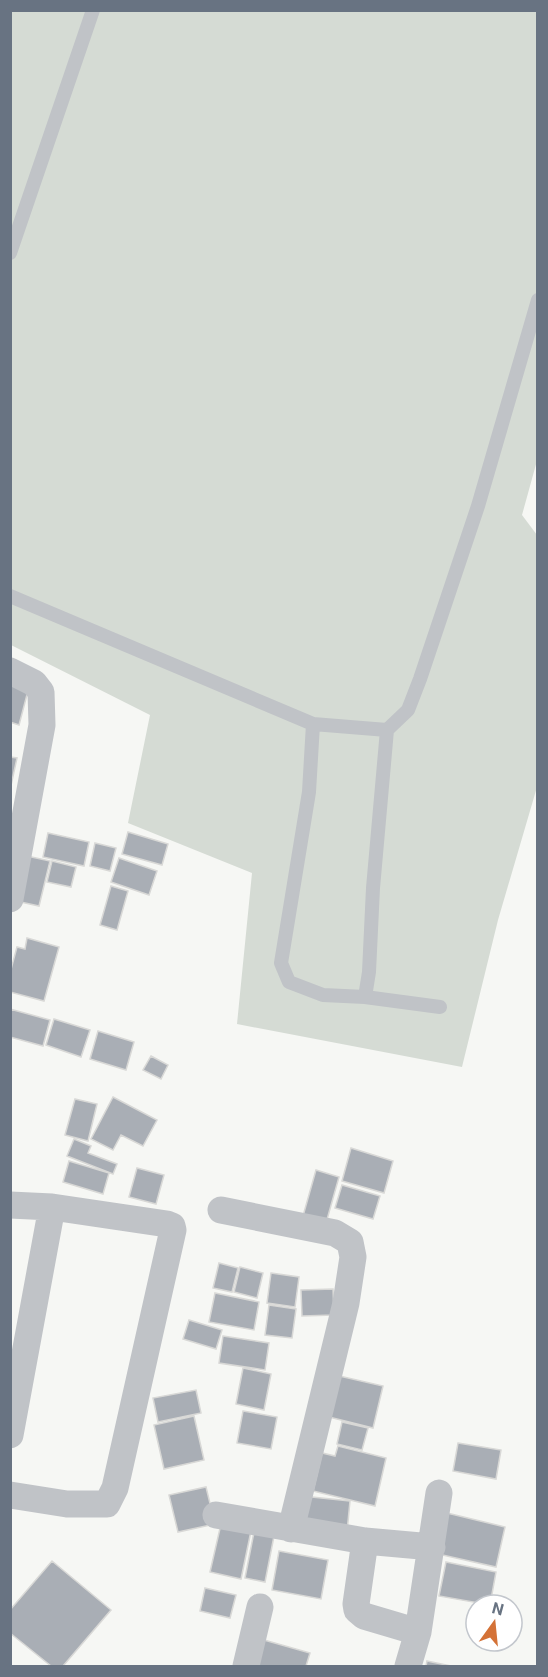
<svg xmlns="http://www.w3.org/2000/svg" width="548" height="1677" viewBox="0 0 548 1677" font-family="Roboto,sans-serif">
<rect width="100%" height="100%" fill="#f6f7f4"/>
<path fill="#d5dbd4" d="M10,11H537L538,457L522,515L537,535V787L498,920L462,1067L237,1024L252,873L128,823L150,715L11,645Z"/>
<path fill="#a9aeb5" stroke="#d8d8d6" stroke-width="1.5" d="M10,682L29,687L19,725L10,722Z
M10,757L17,758L10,790Z
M128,832L168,844L162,865L122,854Z
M48,833L89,842L84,866L43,857Z
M95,843L116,848L110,871L90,866Z
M27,856L50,861L39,906L16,901Z
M119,858L157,871L149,895L111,882Z
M52,861L76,867L71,887L47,882Z
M111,886L128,891L117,930L100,925Z
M27,938L59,947L44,1001L10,992V973L17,947L25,949Z
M10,1009L50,1020L43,1046L10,1037Z
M54,1019L90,1030L81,1057L46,1045Z
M98,1031L134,1042L126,1070L90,1059Z
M151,1056L168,1065L161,1079L143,1070Z
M113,1097L157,1120L143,1146L121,1135L113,1150L91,1139Z
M75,1099L97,1104L88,1141L65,1135Z
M74,1139L91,1146L88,1153L117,1164L113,1174L67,1156Z
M351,1148L393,1161L384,1193L342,1181Z
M69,1161L109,1173L103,1194L63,1182Z
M137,1168L164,1175L156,1204L129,1197Z
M316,1170L339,1177L326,1223L303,1216Z
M342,1185L380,1196L373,1219L335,1208Z
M219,1263L238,1268L232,1292L213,1288Z
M240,1267L263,1273L257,1298L234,1292Z
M271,1273L299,1277L295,1307L267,1303Z
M333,1289L334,1315L302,1316L301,1290Z
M215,1293L259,1302L254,1330L209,1322Z
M269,1305L296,1309L292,1338L265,1335Z
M189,1320L222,1330L216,1349L183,1339Z
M223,1336L269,1343L265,1370L219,1363Z
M243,1368L271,1374L264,1410L236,1404Z
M335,1375L383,1386L373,1428L325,1416Z
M196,1390L201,1413L158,1422L153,1398Z
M243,1411L277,1417L271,1449L237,1443Z
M194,1416L204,1460L164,1469L154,1425Z
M342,1422L368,1428L362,1450L337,1444Z
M458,1443L501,1450L496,1479L453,1471Z
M338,1446L386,1458L375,1506L313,1491L322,1453L335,1456Z
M206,1487L215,1524L178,1532L169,1495Z
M302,1496L350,1501L347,1532L299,1527Z
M447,1513L505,1527L496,1567L438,1554Z
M221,1524L251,1531L241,1579L210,1572Z
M255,1527L275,1531L265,1582L245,1578Z
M279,1551L328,1560L321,1599L272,1590Z
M52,1561L111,1610L63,1666H51L10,1633V1610Z
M446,1562L496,1572L490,1605L439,1596Z
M205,1588L236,1595L230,1618L200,1611Z
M257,1638L310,1653L306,1666H249Z
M427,1661L451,1666H426Z"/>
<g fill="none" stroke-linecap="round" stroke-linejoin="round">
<path stroke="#c0c3c7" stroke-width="14" d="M10,253L93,10
M10,596L313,724L387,730L408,710L420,679L478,506L538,300
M313,724L309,792L281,963L289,982L323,995L365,997L369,972L373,888L387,730
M365,997L440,1007"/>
<path stroke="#c0c3c7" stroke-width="27" d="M10,671L34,683L41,692L42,725L10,899
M10,1205L52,1207L167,1224L172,1226L173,1230L115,1488L107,1504H67L10,1495
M221,1210L335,1233L350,1242L353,1257L346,1303L291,1529
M10,1435L52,1207
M216,1515L365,1541L432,1547
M365,1541L356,1604L357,1610L364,1616L418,1632
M246,1666L260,1607
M408,1666L418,1632L439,1493"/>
</g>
<rect width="548" height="1677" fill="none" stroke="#687382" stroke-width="24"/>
<g transform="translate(494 1623) rotate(15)"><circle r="28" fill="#ffffff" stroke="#c3c7cd" stroke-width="1.5"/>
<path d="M0-4.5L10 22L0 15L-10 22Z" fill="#d47237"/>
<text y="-9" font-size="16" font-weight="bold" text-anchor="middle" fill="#687382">N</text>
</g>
</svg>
